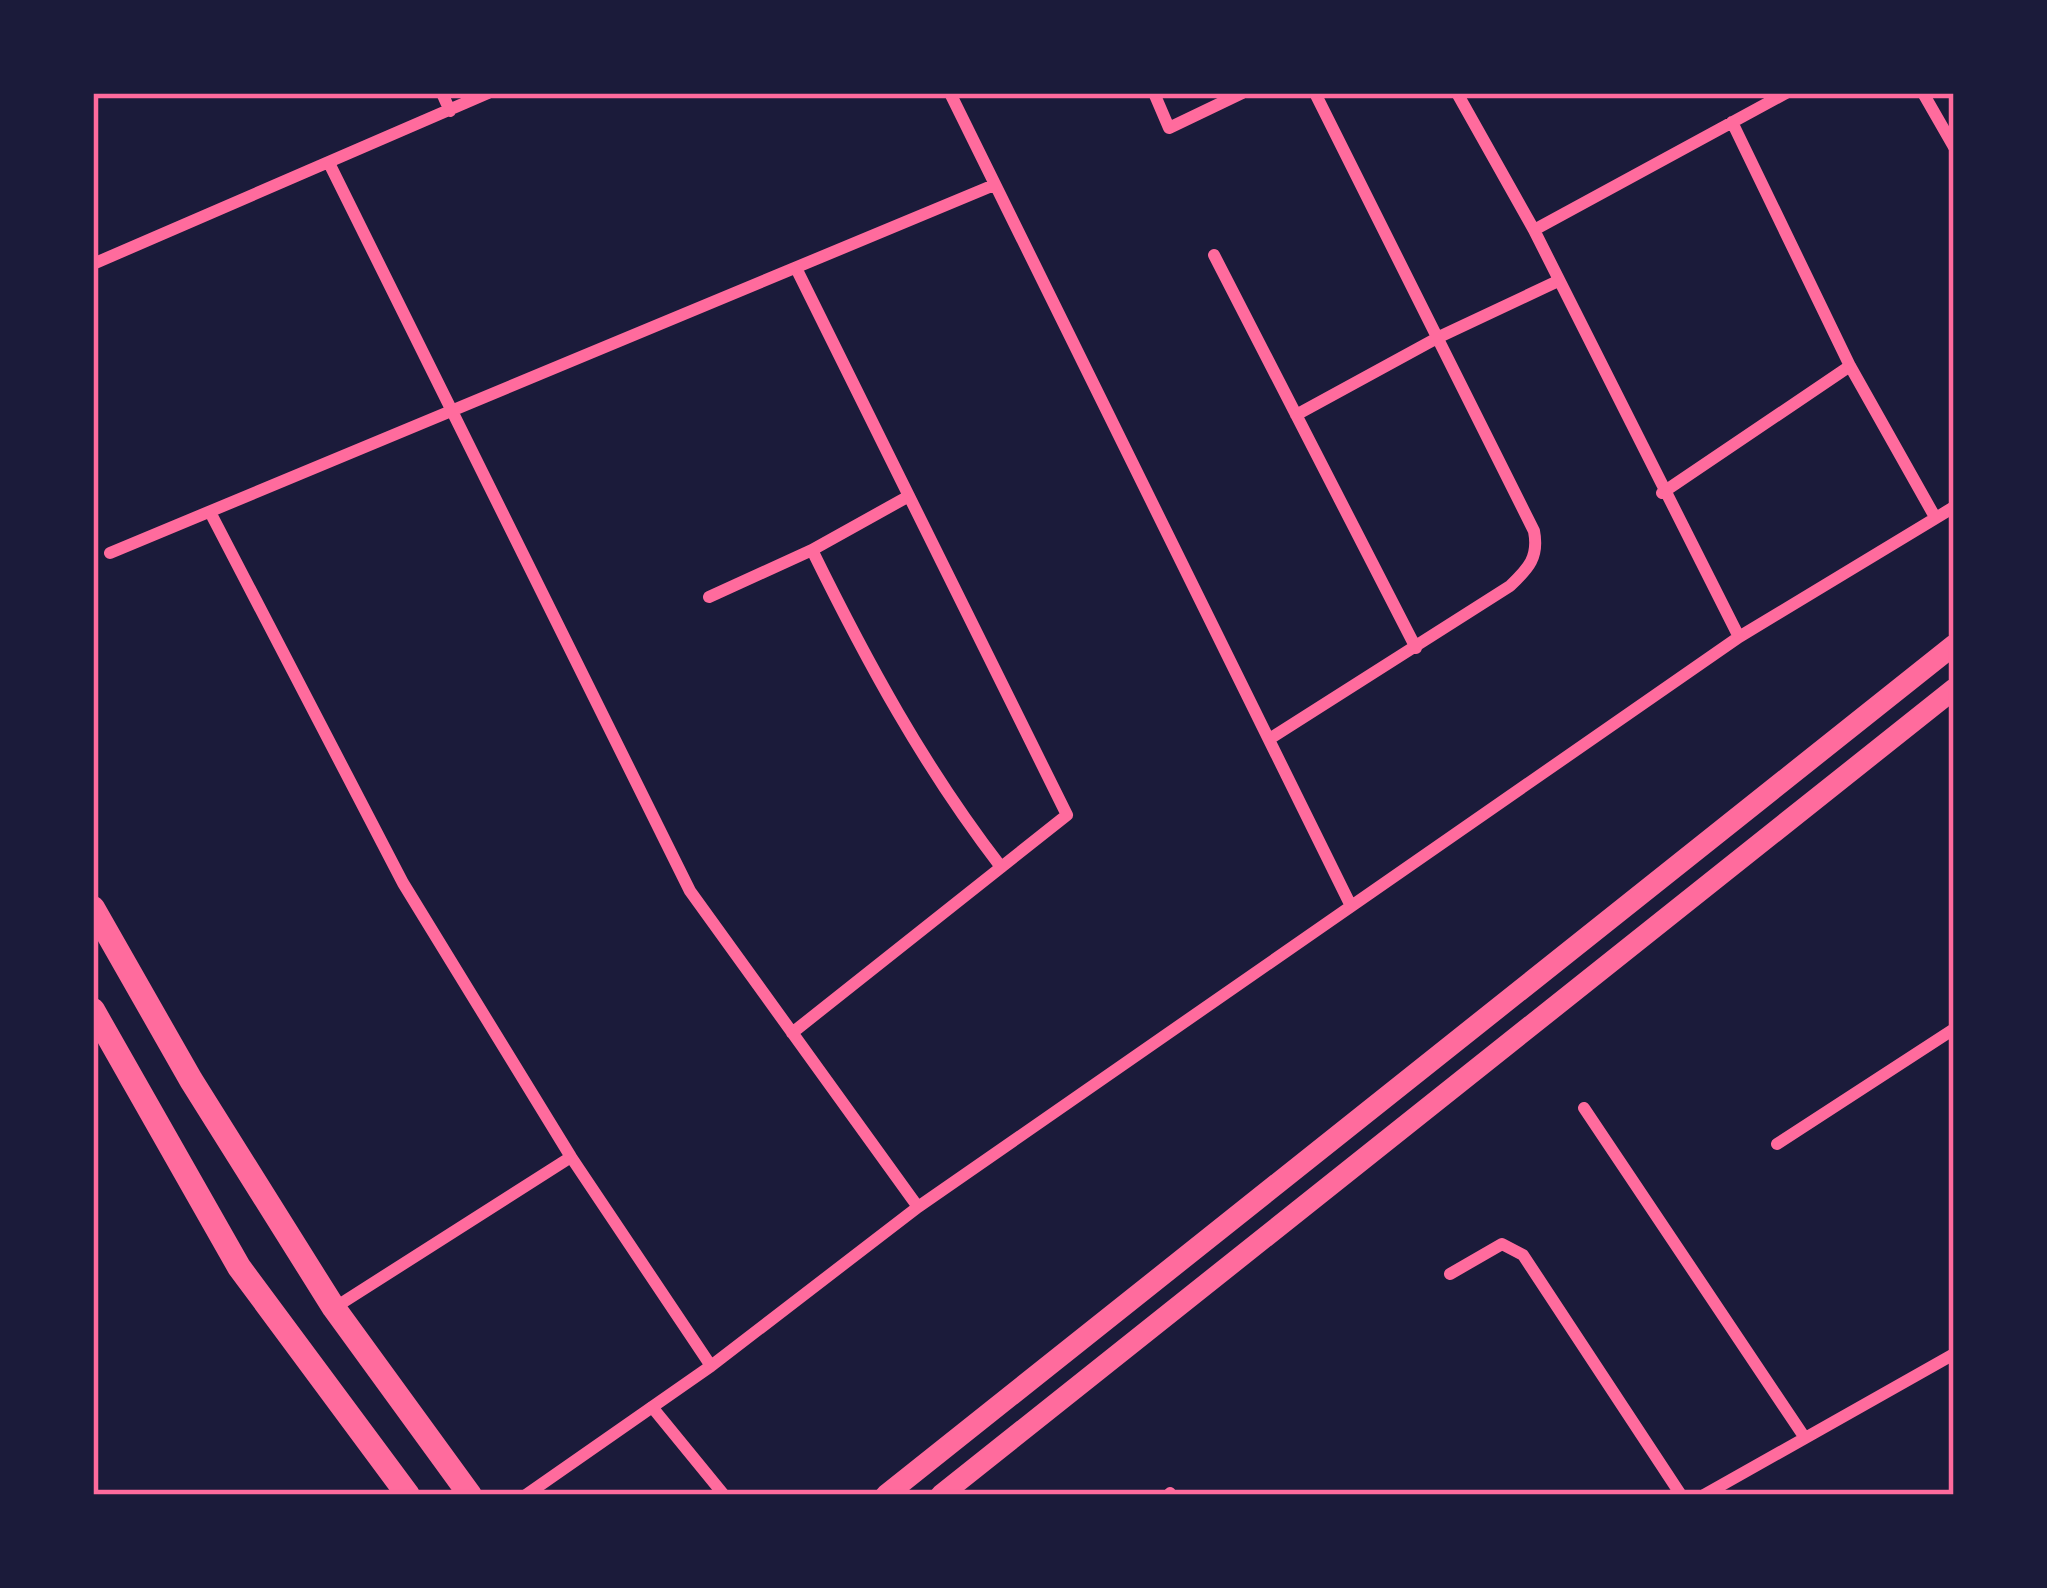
<svg xmlns="http://www.w3.org/2000/svg" width="2047" height="1588" viewBox="0 0 2047 1588" font-family="'PT Sans Narrow',sans-serif">
<rect width="100%" height="100%" fill="#1b1b3a"/>
<g fill="none" stroke-linecap="round" stroke-linejoin="round">
<path stroke="#ff6b9d" stroke-width="12" d="M442,93L450,111
M950,93L1351,906
M1154,93L1169,128L1242,93
M1457,93L1534,230L1739,637
M1923,93L1954,147
M1732,122L1850,366L1935,517
M329,163L690,891L918,1207
M1534,230L1786,93
M1214,255L1416,648
M93,264L488,93
M1296,415L1439,337L1558,281
M1662,493L1850,366
M909,496L812,550C867,662 924,767 1001,867
M210,512L403,883L571,1157L711,1366
M110,553L994,185
M709,597L812,550
M1271,738L1510,586C1529,568 1539,557 1534,531L1315,93
M792,1033L1067,815L796,268
M1584,1108L1805,1438
M1777,1144L1954,1029
M1450,1274L1502,1244L1523,1255L1681,1495
M334,1308L571,1157
M652,1407L724,1495
M1170,1493L1171,1495
M526,1495L711,1366L918,1207L1739,637L1954,507
M1704,1495L1954,1354"/>
<path stroke="#ff6b9d" stroke-width="21" d="M886,1495L1954,645
M941,1495L1954,689"/>
<path stroke="#ff6b9d" stroke-width="24" d="M93,908L191,1080L334,1308L470,1495
M93,1010L239,1267L408,1495"/>
</g>
<rect width="2047" height="1588" fill="none" stroke="#1b1b3a" stroke-width="192"/>
<rect x="96" y="96" width="1855" height="1396" fill="none" stroke="#ff6b9d" stroke-width="4.5"/>
</svg>
